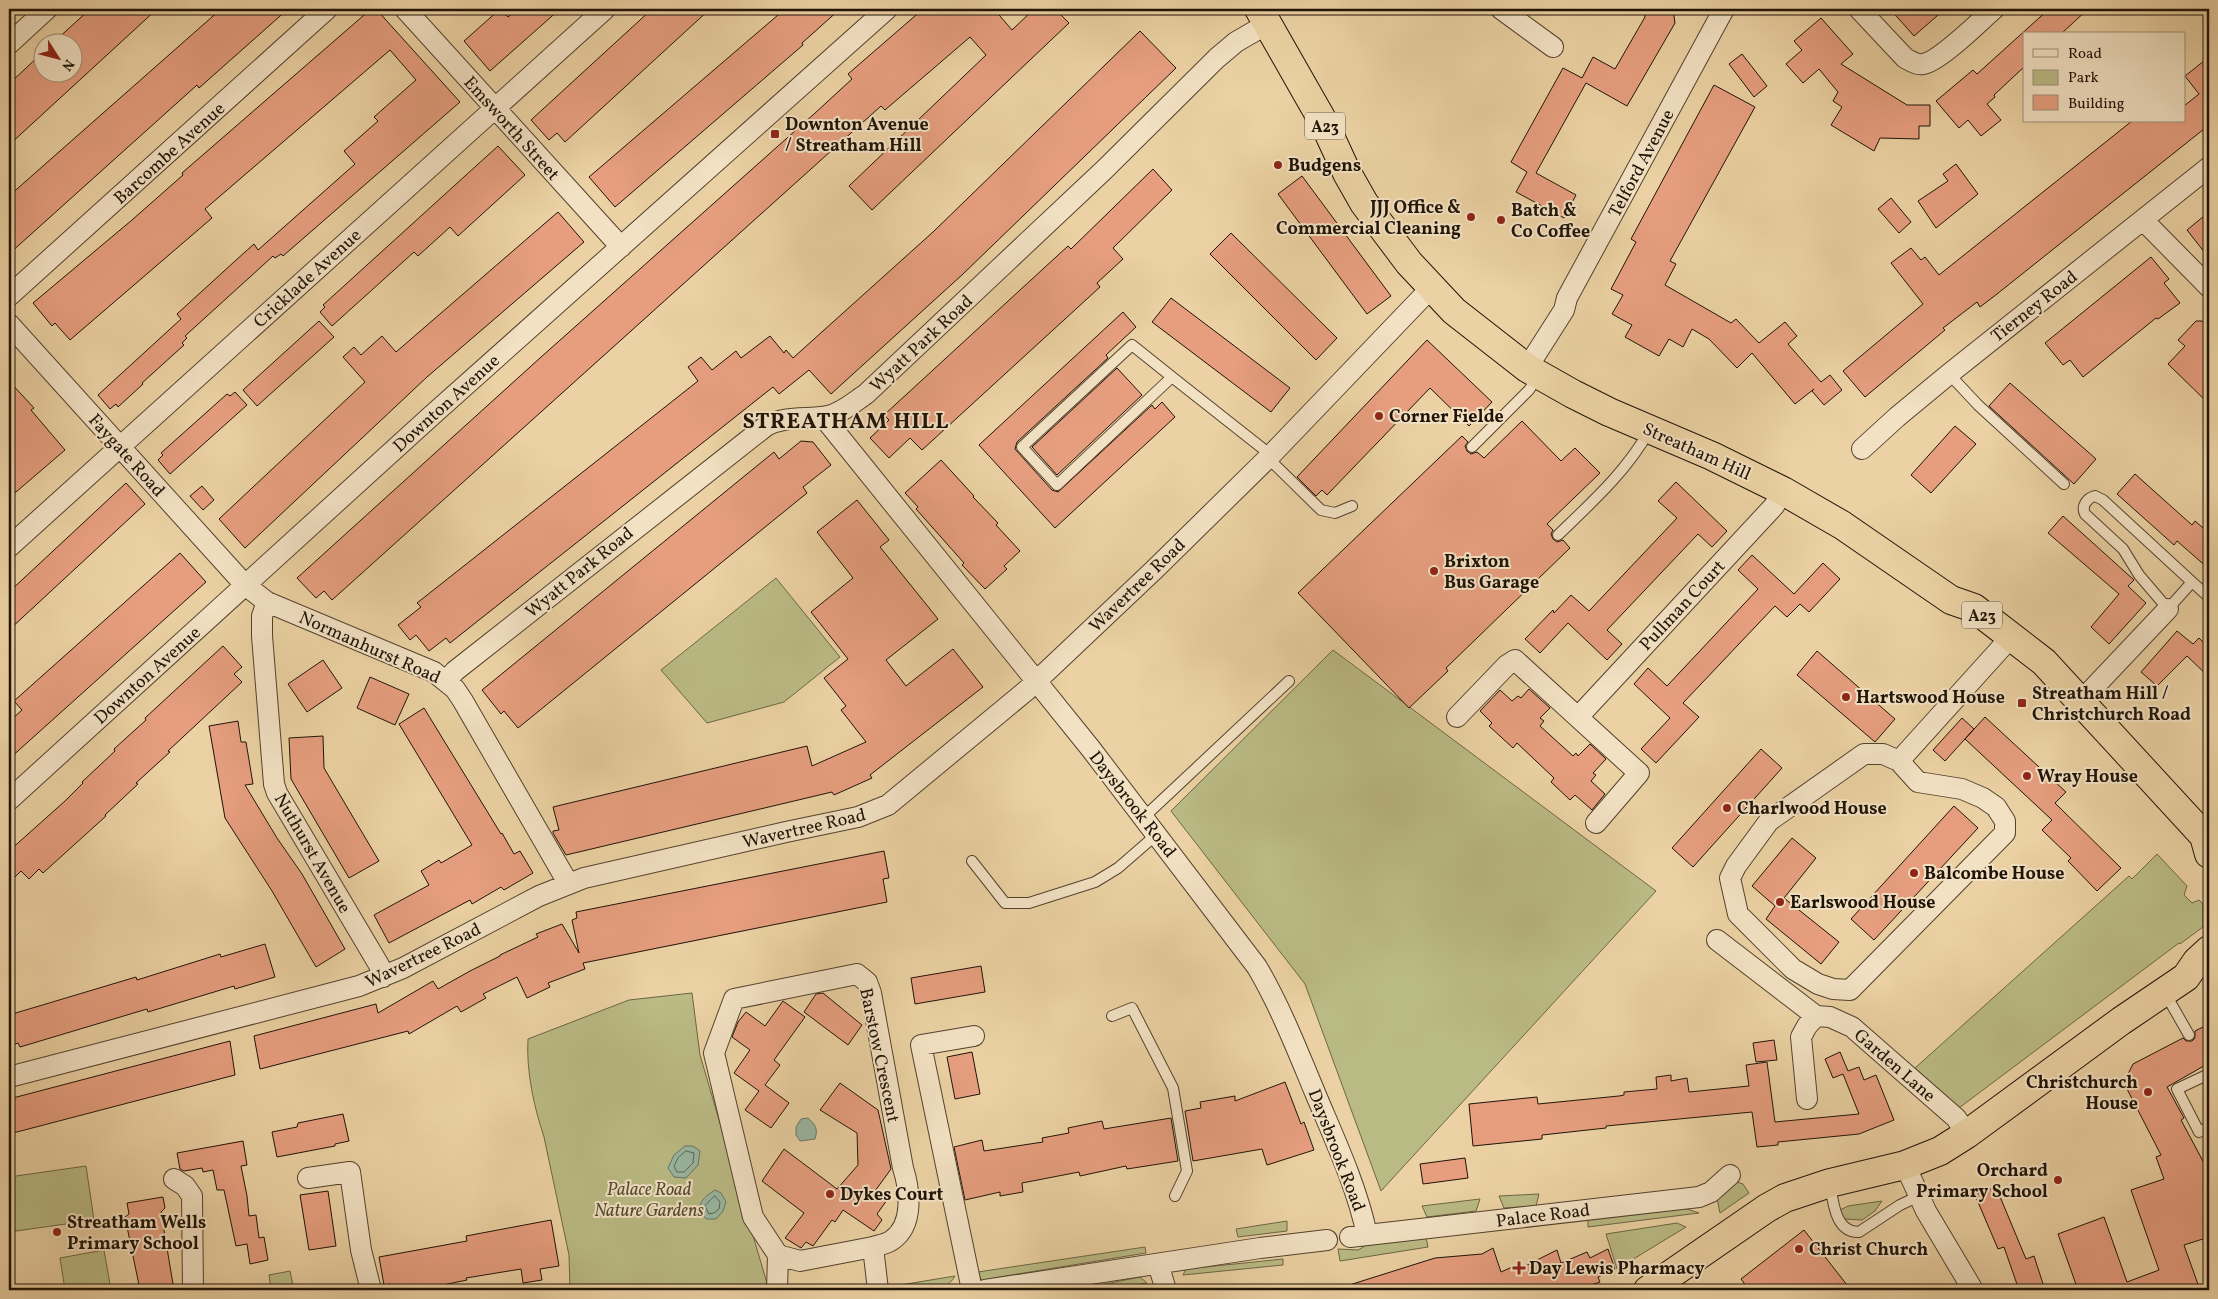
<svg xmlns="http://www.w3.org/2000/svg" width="2218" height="1299" viewBox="0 0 2218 1299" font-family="Vollkorn,serif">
<rect width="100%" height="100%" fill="#ebd1a3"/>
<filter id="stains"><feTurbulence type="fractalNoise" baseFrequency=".004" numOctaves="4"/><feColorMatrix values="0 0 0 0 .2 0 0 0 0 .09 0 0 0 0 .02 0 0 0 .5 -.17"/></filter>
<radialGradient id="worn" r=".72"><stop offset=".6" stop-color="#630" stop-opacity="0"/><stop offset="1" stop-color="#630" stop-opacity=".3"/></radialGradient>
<path fill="#baba84" stroke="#6c6646" d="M776,578L840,657L784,702L707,723L661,670Z
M1333,650L1656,891L1381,1191L1305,984L1171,811Z
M2157,854L2187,886L2184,895L2192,903L2199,900L2203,904V927L2180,944L2179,943L1955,1111L1953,1102L1915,1068L2129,876L2132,879Z
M692,993L700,1055L769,1290H570L569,1255L544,1137C534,1107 526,1071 528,1039L629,1000Z
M86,1166L94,1220L9,1232V1177Z
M1734,1181L1743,1184L1749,1193L1720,1213L1717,1198Z
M1539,1194L1536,1206L1504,1208L1499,1196Z
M1480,1199L1476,1211L1427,1217L1422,1206Z
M1882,1201L1875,1211L1862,1220L1844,1219L1840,1210L1848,1206Z
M1684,1208L1699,1213L1588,1227V1219Z
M1287,1221V1231L1238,1237L1236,1229Z
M1677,1223L1686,1227L1617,1269L1606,1234Z
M1426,1237L1428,1247L1340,1261L1338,1249L1358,1250L1370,1243Z
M1145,1247L1146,1253L981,1280L978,1272Z
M104,1250L111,1290H65L60,1258Z
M1283,1259V1265L1183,1275L1186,1269Z
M290,1271L294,1290H271L269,1275Z
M955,1276C944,1296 917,1290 897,1290L894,1286Z
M1140,1277L1147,1283L1104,1290H1076Z"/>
<path fill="#99b7a2" stroke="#687564" d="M808,1118C816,1125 818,1129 815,1139L800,1141L796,1135V1127L801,1119Z
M685,1146H693L700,1151L698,1165L686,1178L674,1177L668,1168L674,1155Z
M715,1190L721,1193L726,1202L723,1211L716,1219H706L699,1210C700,1200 707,1195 715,1190Z"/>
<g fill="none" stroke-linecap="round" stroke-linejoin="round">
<path stroke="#5c6554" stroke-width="1" d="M686,1151L694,1153L693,1163L684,1172H677L674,1166L678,1158Z
M715,1196L720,1202L719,1209L714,1213L709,1214L705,1206Z"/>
</g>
<path fill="#e69e7f" stroke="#1f1307" d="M90,9H157L9,145V84L42,53V72H72V42H54Z
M221,9H288L199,88L197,85L9,254V196Z
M371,9H376L460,102L283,256L281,254L275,258L273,256L250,277L185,336L187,338L182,343L184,345L142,383L143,384L118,407L116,404L110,409L98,395L181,319L177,314L235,261L254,244L258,250L355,164L344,151L378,121L374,117L416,80L390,50L205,209L212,218L70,340L55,323L52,326L33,303L132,220L183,175L182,173Z
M500,9L508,17L518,9H560L490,71L464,41Z
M652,9H710L565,142L557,133L549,140L531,120Z
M785,9H840L802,43L803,45L615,207L589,177Z
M923,9H994L1012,30L1034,9H1055L1069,23L872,210L849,186L986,55L970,37L885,110L881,106L341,592L332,600L324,591L316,598L297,578L540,358L814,114L852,79L848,74Z
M1643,9H1673L1675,23L1627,106L1586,83L1536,173L1576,195L1564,218L1516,192L1527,172L1511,162L1563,68L1582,78L1593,57L1615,69L1645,17Z
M1890,9H1945L1914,36Z
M2049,9H2088L2061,34H2024V67L1994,95L1995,97L1987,104L2001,120L1981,136L1968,120L1959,128L1936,101L1973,70L1977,74Z
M1821,18L1853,54L1841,64L1907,105H1930V126H1919V139L1880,138L1874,151L1831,125L1842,107L1833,101L1838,92L1819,69L1803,83L1786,64L1802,50L1794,41Z
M1140,31L1176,68L963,274L831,394L809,370L779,394L773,387L450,643L446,638L429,651L416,635L410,640L398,625L421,607L417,603L698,381L688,367L701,357L712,370L736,351L741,358L770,336L784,353L786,350L793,358L933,232Z
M1742,54L1767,86L1754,97L1729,64Z
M2209,57V125L1997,294L1980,307L1977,302L1943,328L1945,330L1865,397L1843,371L1923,304L1891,263L1911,248L1921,260L1925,257L1939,275L2132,121H2184V106L2199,94L2185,76Z
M1714,85L1755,107L1670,261L1676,264L1665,285L1731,323L1736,319L1759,343L1785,322L1797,336L1788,344L1821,382L1830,375L1842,390L1824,405L1812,391L1814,389L1795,404L1752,353L1737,368L1709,339L1692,329L1683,347L1669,339L1659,356L1625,337L1632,325L1612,314L1623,295L1611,289L1636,242L1631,239Z
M498,146L525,175L458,236L450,227L418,256L414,252L332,326L320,312L325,307L323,305Z
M1956,164L1978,194L1936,228L1918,201L1948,181L1943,174Z
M1153,169L1172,190L1113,248L1123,259L1097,283L1100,287L922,450L910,438L889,458L870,438L889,420L884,415L1068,246L1071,249Z
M1302,176L1391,296L1367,314L1278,194Z
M1891,198L1911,222L1899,233L1878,209Z
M558,212L584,242L427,377L245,548L219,519L365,382L343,357L354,347L361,355L382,336L396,352Z
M2209,212V258L2187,230Z
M1231,233L1337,338L1316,360L1210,254Z
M2151,257L2169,279L2164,283L2180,303L2158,319L2156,318L2083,377L2070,360L2063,365L2045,343Z
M1171,298L1290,388L1271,412L1152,322Z
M1123,312L1136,327L1106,355L1108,358L1017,442L1015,449L1052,490L1058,492L1152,405L1155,409L1162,402L1175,417L1055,528L979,445Z
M319,321L334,337L257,406L243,390Z
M2196,321H2202L2209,328V404L2168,364L2185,346L2178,340Z
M1427,340L1492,402L1469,426L1430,388L1327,495L1322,490L1316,496L1297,477Z
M1117,368L1142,395L1057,475L1032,447Z
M9,381L34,408L31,410L65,450L9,498Z
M2010,383L2096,459L2074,484L1989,406Z
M235,392L247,405L170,474L158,460L163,455L161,453L227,394L230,396Z
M1522,421L1561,461L1575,448L1600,473L1547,524L1553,530L1551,534L1553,539L1557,542L1563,540L1570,548L1446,668L1448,671L1409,708L1298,593L1462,436L1468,442L1465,446L1467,451L1471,454L1477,452L1484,458Z
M1955,426L1976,444L1931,493L1911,475Z
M801,441L813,442L831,465L803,487L807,493L518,728L504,711L501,714L482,690L774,452L779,459Z
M941,460L974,496L973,497L998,523L996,525L1020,551L1004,566L1007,569L985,589L962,565L964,563L916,509L918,507L905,493Z
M2135,474L2192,525L2195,521L2209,533V569L2177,541L2174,545L2117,494Z
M1676,482L1727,531L1712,547L1698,534L1607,630L1622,644L1607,660L1568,623L1540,653L1525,639L1553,610L1554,613L1571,595L1589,611L1677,518L1658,501Z
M126,483L145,504L9,630V592Z
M202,486L214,500L203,510L190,496Z
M857,500L889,540L880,547L938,619L886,660L906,686L953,649L983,687L870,775L872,778L834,795L832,792L566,855L553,833V831L559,830L553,807L807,746L812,766L866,742L841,710L846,706L824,678L848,659L811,612L853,578L817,532Z
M2063,516L2134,580L2128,586L2146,603L2109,644L2091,627L2119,594L2048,533Z
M180,553L206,582L9,759V722L22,710L14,701Z
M1752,555L1794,594L1823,563L1840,579L1809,612L1800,604L1787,617L1775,606L1683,703L1699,717L1656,763L1641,749L1670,718L1634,684L1648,668L1667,686L1758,589L1738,570Z
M2177,631L2193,644L2199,638L2209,648V677L2187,656L2157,686L2141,672Z
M223,646L242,667L234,674L242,682L168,751L170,752L136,783L138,784L105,815L106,816L43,873L39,869L29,879L21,871L9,883V851L65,801L83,783L82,782L115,751L114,749L146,720L145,718Z
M1817,651L1895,719L1875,742L1797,675Z
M323,660L342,688L307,712L288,684Z
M370,677L409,694L395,725L357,708Z
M1529,689L1550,708L1540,718L1544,721L1540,726L1573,756L1576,753L1578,756L1590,744L1606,759L1593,773L1596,775L1591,781L1605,794L1592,810L1575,795L1570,800L1551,782L1554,778L1517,743L1513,748L1489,726L1492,723L1480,711L1500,690L1512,701L1518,696L1521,698Z
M424,708L501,834L502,833L514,854L520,851L533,873L504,890L501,887L472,904L470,900L389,943L374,915L429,885L421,871L439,860L441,863L472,845L399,724Z
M1985,717L2066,792L2055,803L2121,868L2097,891L2068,861L2071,858L2042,830L2052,820L1965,739Z
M1962,718L1974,729L1945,761L1933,750Z
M238,721L241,742H246L253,784L245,785L277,838L302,874L345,949L316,967L272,891L225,818L209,726Z
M323,736L324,768L379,861L349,878L291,779L289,738Z
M1761,749L1782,768L1693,867L1672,848Z
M1954,806L1978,828L1874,940L1851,919Z
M1792,838L1816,858L1784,898L1839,942L1821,964L1766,919L1775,906L1752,886Z
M884,851L889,878L883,879L887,902L583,963L585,969L548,983L550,987L527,998L517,977L483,994L486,998L461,1012L457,1006L409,1034L408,1031L260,1069L254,1036L376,1004L378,1013L433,981L438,989L470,971L500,956V955L538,937L536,934L562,924L579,953L572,920L577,918L576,912Z
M265,944L275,977L235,989L234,986L148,1012L147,1009L20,1047L18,1043L9,1046V1015L136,977L137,980L220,954L221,957Z
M981,966L985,992L915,1004L911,978Z
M823,993L862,1025L848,1045L804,1012L816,994Z
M783,1001L805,1017L774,1060L780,1065L765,1085L789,1103L771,1128L745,1110L759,1091L734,1073L750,1050L732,1037L738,1022L746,1012L765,1026Z
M2209,1024V1063L2167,1087L2184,1118L2181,1120L2205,1165L2209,1163V1237L2184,1245L2200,1290H2078L2058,1234L2104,1217L2127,1282L2159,1270L2131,1190L2164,1179L2156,1157L2161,1155L2127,1089V1076L2133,1064L2183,1038L2186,1041H2192L2195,1038V1031Z
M1774,1040L1777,1060L1756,1062L1753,1043Z
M230,1041L235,1075L13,1133L9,1118V1099Z
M972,1052L980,1094L955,1099L947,1057Z
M1840,1052L1848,1071L1859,1067L1864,1080L1876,1075L1894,1120L1859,1134L1778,1142V1145L1757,1147L1752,1112L1606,1126V1128L1542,1135V1139L1473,1146L1469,1104L1537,1097L1538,1104L1619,1096L1624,1095V1092L1657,1089L1656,1077L1671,1075V1081L1687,1078L1689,1092L1749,1086L1746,1065L1767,1062L1775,1122L1859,1114L1843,1074L1833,1078L1825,1059Z
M1285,1082L1301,1124L1304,1122L1314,1150L1267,1165L1262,1149L1193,1161L1185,1111L1201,1108L1200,1102L1235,1096V1101Z
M840,1083L878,1110L891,1169L875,1191L887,1200L877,1214L882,1220L874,1231L843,1210L835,1222L832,1220L813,1246L806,1242L801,1248L785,1238L804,1213L762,1181L784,1149L837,1189L858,1165L857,1133L820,1110Z
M343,1114L349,1141L335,1144V1146L277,1157L272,1132L297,1127L298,1123Z
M1171,1118L1178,1161L1127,1169L1126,1166L1080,1176L1079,1172L1022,1183L1023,1192L1000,1196V1192L965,1200L954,1147L982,1140L984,1151L1043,1142L1042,1138L1069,1133L1068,1128L1102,1121L1104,1129Z
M243,1141L247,1165L241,1166L247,1196L249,1216L256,1215L259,1238L264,1237L268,1260L250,1264L247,1244L236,1246L224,1190H217L213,1170L203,1172L202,1168L184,1171L180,1169L177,1153Z
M1465,1158L1468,1178L1423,1184L1420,1164Z
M1996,1187L2026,1259L2034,1256L2045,1290H2019L2004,1247L1998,1249L1975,1195Z
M328,1191L336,1246L309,1250L300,1195Z
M163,1197L165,1208L161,1212L174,1290H140L125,1217L129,1214L127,1203Z
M551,1220L559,1266L540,1269L542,1280L523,1283L521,1269L466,1278L467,1280L419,1290H392L391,1284L384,1285L379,1257L467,1241L466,1236Z
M1804,1230L1851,1290H1749L1741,1279Z
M1493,1248L1501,1272L1521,1263L1523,1267L1557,1250L1561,1263L1587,1252L1590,1258L1608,1249L1615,1269L1598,1277L1600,1282L1577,1290H1344L1343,1287L1435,1258L1482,1254Z"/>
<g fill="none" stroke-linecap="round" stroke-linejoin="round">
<defs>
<path id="service" d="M1949,374L1978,405L2064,484
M1172,377L1132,345L1022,447L1057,485L1172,377L1271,455
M1472,447L1529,390L1539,375
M1268,458L1321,510L1335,513L1352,506
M1558,535C1591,503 1626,472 1649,431
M2192,582L2103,500L2095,496C2087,498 2081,506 2085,514L2123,549L2139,575L2168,609L2192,582L2209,597
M1143,818L1289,681
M972,861L1005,903H1029L1095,882L1118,868L1156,835
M2165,993L2189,1035
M1112,1016L1132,1008L1173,1088L1187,1171L1175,1196
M2209,1074L2177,1089L2199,1132L2209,1127
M1830,1184C1833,1201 1835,1233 1859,1232L1900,1205L1919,1196"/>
<path id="minor" d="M405,9L621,247
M1501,9L1553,47
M1859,9L1905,58C1911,61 1916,65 1923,64C1939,62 1980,21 1994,9
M9,44L47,9
M2143,220L2209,287
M9,296L327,9
M9,324L245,585L267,602L434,672L455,689L463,701L568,883
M1527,368L1564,310L1567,298L1724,9
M827,416L829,424L1091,749L1257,967C1281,1008 1298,1052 1316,1095C1335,1140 1357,1187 1367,1235
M1862,449L1897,417L1949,374L2209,167
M9,547L605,9
M267,602L262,616V636L274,784L277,793L379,965L383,977
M446,681L455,671L766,426C786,415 807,420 828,416C842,413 854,402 866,394L1104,170L1217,58L1236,42L1267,24
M2080,702L2168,609
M1579,716L1774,506L1783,491
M1457,717L1507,665L1515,660L1639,773L1596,823
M1864,754H1883L1899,761L1918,782L1962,789L1983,798L1996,807L2005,821V833L1850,990L1833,989L1818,984L1793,969L1738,914L1730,878L1736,866L1769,821Z
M1899,761L2011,637
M9,800L430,417L887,9
M1717,940L1816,1016L1830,1017L1852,1027L1956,1118L1967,1134
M9,1077L359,986L403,968L539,896L584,878L786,832L858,817L888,805L1027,690L1154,570L1271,455L1431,288
M1807,1099L1801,1037L1807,1026L1816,1016
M1905,1165L1926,1211L1973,1290
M308,1178L350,1172L361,1250L371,1290
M174,1179L185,1186L192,1196L193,1290
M1350,1237L1699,1197L1711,1192L1730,1175
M778,1255L800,1261L873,1247
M1158,1264L1166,1290
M777,1290L778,1255L753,1217L714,1053L734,999L857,974L867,982L871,993L903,1168C910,1190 914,1225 892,1240C887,1244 879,1245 873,1247L878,1290
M972,1290L921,1045L974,1036
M985,1290L1260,1248L1327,1240"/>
<path id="trunk" d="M1259,9L1324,123L1347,173L1364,203L1409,263L1454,311L1527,368L1573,394L1609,412L1712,456L1783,491L1842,525L1951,600L1974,608L2044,662L2204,836L2209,854
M1648,1290L1767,1208L1785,1198L1830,1183L1905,1165L1940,1151L1967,1134L2121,1021L2186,977L2197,961L2209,950"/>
</defs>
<use href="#service" stroke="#52422e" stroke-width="12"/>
<use href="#minor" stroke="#52422e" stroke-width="22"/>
<use href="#trunk" stroke="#1f1307" stroke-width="30"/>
<use href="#service" stroke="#f2e1c3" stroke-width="10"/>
<use href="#minor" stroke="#f2e1c3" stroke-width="20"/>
<use href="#trunk" stroke="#ebd1a3" stroke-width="28"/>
</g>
<g fill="#8f2418" stroke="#f2e1c3" stroke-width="2">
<rect x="770" y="129" width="10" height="10" rx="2.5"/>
<circle cx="1278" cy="165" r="5"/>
<circle cx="1471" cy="217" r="5"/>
<circle cx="1501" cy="220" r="5"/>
<circle cx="1379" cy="416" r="5"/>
<circle cx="1434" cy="571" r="5"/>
<circle cx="1846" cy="697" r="5"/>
<rect x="2017" y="698" width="10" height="10" rx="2.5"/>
<circle cx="2027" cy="776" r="5"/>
<circle cx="1727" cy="808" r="5"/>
<circle cx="1914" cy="873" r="5"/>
<circle cx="1780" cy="902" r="5"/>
<circle cx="2148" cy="1092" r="5"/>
<circle cx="2058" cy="1180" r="5"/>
<circle cx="830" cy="1194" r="5"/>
<circle cx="57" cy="1232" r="5"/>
<circle cx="1799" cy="1249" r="5"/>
<path d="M1516.5 1260.5h5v5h5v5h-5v5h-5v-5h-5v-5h5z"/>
</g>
<g text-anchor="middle" stroke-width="4" stroke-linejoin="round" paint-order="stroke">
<g fill="#f2e1c3" stroke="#5e513f" stroke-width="1">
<rect x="1305" y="112.5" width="40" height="27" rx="4"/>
<rect x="1962" y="601.5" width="40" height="27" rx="4"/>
</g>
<g font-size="16" font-weight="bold" fill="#1f1307">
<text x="1325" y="132">A23</text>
<text x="1982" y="621">A23</text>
</g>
<g font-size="18" font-weight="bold" fill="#1f1307" stroke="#f2e1c3" text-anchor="start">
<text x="785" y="130">Downton Avenue<tspan x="785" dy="21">/ Streatham Hill</tspan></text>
<text x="1288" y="171">Budgens</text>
<text x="1461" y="213" text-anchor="end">JJJ Office &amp;<tspan x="1461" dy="21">Commercial Cleaning</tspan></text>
<text x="1511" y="216">Batch &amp;<tspan x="1511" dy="21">Co Coffee</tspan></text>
<text x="1389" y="422">Corner Fielde</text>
<text x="1444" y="567">Brixton<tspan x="1444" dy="21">Bus Garage</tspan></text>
<text x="2032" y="699">Streatham Hill /<tspan x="2032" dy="21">Christchurch Road</tspan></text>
<text x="1856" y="703">Hartswood House</text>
<text x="2037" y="782">Wray House</text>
<text x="1737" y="814">Charlwood House</text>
<text x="1924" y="879">Balcombe House</text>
<text x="1790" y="908">Earlswood House</text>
<text x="2138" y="1088" text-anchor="end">Christchurch<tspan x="2138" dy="21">House</tspan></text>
<text x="2048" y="1176" text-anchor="end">Orchard<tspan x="2048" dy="21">Primary School</tspan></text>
<text x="840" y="1200">Dykes Court</text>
<text x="67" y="1228">Streatham Wells<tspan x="67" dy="21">Primary School</tspan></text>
<text x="1809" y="1255">Christ Church</text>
<text x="1529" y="1274">Day Lewis Pharmacy</text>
</g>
<g font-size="18" fill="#1f1307" stroke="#f2e1c3">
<text transform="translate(512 128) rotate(48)" y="6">Emsworth Street</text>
<text transform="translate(169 153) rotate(-42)" y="6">Barcombe Avenue</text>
<text transform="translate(1641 163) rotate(-62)" y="6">Telford Avenue</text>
<text transform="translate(307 278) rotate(-42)" y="6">Cricklade Avenue</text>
<text transform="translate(2034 306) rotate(-38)" y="6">Tierney Road</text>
<text transform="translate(921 343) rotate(-43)" y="6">Wyatt Park Road</text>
<text transform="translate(446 403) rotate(-42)" y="6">Downton Avenue</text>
<text transform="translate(1697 451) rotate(24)" y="6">Streatham Hill</text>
<text transform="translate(127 455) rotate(48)" y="6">Faygate Road</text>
<text transform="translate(579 572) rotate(-39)" y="6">Wyatt Park Road</text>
<text transform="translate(1137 585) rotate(-44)" y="6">Wavertree Road</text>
<text transform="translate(1682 605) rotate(-47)" y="6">Pullman Court</text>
<text transform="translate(370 647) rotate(24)" y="6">Normanhurst Road</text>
<text transform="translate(147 675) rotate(-42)" y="6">Downton Avenue</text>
<text transform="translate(1133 804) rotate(52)" y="6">Daysbrook Road</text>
<text transform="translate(804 828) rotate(-13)" y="6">Wavertree Road</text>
<text transform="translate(313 853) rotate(60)" y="6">Nuthurst Avenue</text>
<text transform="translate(423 955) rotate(-26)" y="6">Wavertree Road</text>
<text transform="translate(880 1055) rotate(78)" y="6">Barstow Crescent</text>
<text transform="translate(1895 1065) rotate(41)" y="6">Garden Lane</text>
<text transform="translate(1337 1150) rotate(69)" y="6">Daysbrook Road</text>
<text transform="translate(1543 1215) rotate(-7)" y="6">Palace Road</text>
</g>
<g font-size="18" font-style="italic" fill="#554d33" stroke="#f2e1c3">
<text x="649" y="1195">Palace Road<tspan x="649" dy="21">Nature Gardens</tspan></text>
</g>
<g font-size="22" font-weight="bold" letter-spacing="1" fill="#1f1307" stroke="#f2e1c3">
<text x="846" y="428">STREATHAM HILL</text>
</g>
</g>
<rect width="2218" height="1299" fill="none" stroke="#ebd1a3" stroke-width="30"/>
<rect x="10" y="10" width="2198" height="1279" fill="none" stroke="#1f1307" stroke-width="2.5"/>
<rect x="15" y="15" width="2188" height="1269" fill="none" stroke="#1f1307"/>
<rect x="2023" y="32" width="162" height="90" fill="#f2e1c3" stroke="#9e8f78"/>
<rect x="2033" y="49" width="25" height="8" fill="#f2e1c3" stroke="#9e8f78"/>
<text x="2068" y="58" font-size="15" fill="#1f1307">Road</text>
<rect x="2033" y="70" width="25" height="15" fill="#baba84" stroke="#9e8f78"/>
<text x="2068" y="82" font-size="15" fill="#1f1307">Park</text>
<rect x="2033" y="95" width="25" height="15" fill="#e69e7f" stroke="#9e8f78"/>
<text x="2068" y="108" font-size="15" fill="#1f1307">Building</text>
<g transform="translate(58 58) rotate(126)"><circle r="24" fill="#f2e1c3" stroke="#9e8f78"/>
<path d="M0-4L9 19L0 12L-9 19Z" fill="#8f2418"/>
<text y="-8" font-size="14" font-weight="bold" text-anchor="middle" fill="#1f1307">N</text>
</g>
<rect width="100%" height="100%" filter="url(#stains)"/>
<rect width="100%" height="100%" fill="url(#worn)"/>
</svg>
